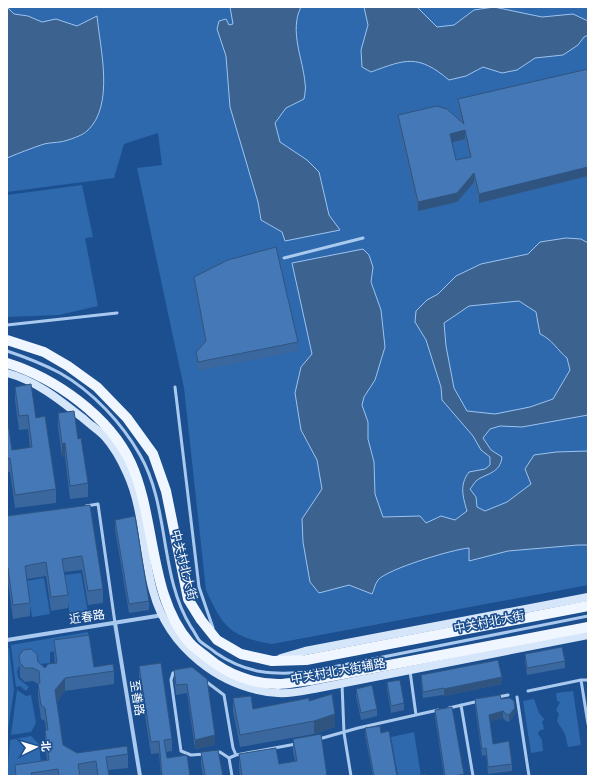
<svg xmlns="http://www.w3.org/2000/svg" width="595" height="783" viewBox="0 0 595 783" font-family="'Open Sans','Noto Sans SC',sans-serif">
<rect width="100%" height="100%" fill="#1b4f8f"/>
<path fill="#2e69ad" d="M7,7H588V585L272,644C230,637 223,627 206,590L184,388L137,168L162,165L158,133L124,144L114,178L7,192Z
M82,185L93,237L85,238L98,306L59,315L7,317V195Z
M81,573L88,613L70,616L64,575Z
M44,578L50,614L32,617L26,581Z
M88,632L89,646L50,652V663L19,666L17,671L18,678L29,687L26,691L20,686L16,687L11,645Z
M9,648L14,690L7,736V649Z
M17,690L26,696L31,695L36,723L31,732L11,735Z
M573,691L581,745L568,747L565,734L557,721L559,714L556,710L560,702L557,701L556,693Z
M534,699L539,713L545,720L542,721L544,729L539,731L538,734L542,740L543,751L531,753L523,701Z
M414,732L421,776H398L391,737Z
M31,736L39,744L42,773L7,776L10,740Z"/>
<path fill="#3c6290" stroke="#9cc4f0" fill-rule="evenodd" d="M7,7L14,14L28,16L42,22L56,19L77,26L97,16C100,48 115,106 87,131C83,135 74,138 68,140C61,143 52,142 44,144C32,148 19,153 7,158Z
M230,7H301C289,31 303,59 305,83C306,88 305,94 304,99L286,108L275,123L280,142L307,160L319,172L329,215L340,230L285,241L282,232L261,220L258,202L230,107L226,56L217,29L219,21L226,19L229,25L233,24Z
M364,7H417L437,27L454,25L474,10L494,7L542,17L573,14L588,21V35L584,37L578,45L563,55L535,58L517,70L502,73L483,67L466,76L449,80C418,54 406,59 371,72L362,67L361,50L368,25Z
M566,238L581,239L588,243V415L522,427L500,426L490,429L483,438L491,450L502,457C500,474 486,473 476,481C474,483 472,487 470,489L476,497L477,507L485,511L507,502L531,484L525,469L534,455L556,452L588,451V545H578L508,551L469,561V548C454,549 387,569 378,580C375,584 374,590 372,594L349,585L319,593L310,582L303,542L302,519L322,489L317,460L301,430L295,393L301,367L312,354L292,263L363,249L369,255L373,267L371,282L381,310L385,347L375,380L364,397L362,405L368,422V439L374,462L375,494L383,517L420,516L426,523L441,516L455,520L467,511C463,497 459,485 469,472L485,469L490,465V457L481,450L473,436L442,400L441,387L426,340L415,322L416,311L427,300L438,294L456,276L481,264L528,254L540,242ZM519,301L536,312L540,334C552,339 558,351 567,358L570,370L553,399L530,407L495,414L467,411L454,388L446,346L444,323L469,306Z"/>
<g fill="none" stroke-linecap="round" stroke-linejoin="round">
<path stroke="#a9c9ee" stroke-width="3" d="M284,258L363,238
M7,325L117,313
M7,351C25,357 43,364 60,373C92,391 122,423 140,455C170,507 159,576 191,627C195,632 197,639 201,642C206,646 212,649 216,653C247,674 273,675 308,672L588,616
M175,387L199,587L213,628
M86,506L98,504L115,623
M410,671L416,715
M177,672L173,673L171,680L181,751L191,755L205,754
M204,680L224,695L233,748L236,755
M581,680H588
M342,684L344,733L351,776
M528,691L581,680L588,724
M498,697L508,695
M517,697L529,776
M461,705L473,776
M449,708L479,701
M319,739L358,728L438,710
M215,753L220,752L229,758
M229,758L236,755L296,744
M229,758L232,776"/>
<path stroke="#a9c9ee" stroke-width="4" d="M115,623L140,776
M7,640L163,615"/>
<path stroke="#d6e6fa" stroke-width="8" d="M7,373C37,381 60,400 84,419C90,425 99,430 105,437C113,446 122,462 127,473C144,510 142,552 153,591C168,647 220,689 278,693C290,694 303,691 314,689L588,635
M281,658L305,651L588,597"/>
<path stroke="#f0f6ff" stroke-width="10" d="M7,340L44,352L68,366L97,387L127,418L153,454L166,491L188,599L201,620L217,640L241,654L272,661L306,660L588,606
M7,363C55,378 109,416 131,463C156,518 149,598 190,643C195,649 202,653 208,658C227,674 253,684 278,684C288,684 300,681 311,680L588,627"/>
</g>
<path fill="#3a679d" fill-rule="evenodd" d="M588,69V176L479,203L474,182L457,202L418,211L398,124V115L461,122L458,108V99ZM465,139L469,158L456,160L452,143Z
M194,277L298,342V351L198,371L196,361V352L205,342L194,286Z
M15,387L36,418L56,489V503L15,508L10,472H7V423L12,450L30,448L28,429L19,430L15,400Z
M58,413L78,439L88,483V497L70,499L65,457H62L58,427Z
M90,505L103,589V603L88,605L82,570L64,572L68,595V608L51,611L46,576L27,579L30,603V616L13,619L8,582L7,581V516Z
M115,520L149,601V610L129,613L115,529Z
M54,640L94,667L114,671V684L65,691L57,702L63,745L77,753L128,754V768L108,770L109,776H96V775L87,776H15V765L47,760L45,744V730H46L45,721L41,719L38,697V684L33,681L25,682L20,677L19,656L38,662L45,668L55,663L54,654Z
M525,654L565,661V668L527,675L525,661Z
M139,666L172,739V751L166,752L167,758L190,776H161L159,753L151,754L139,678Z
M192,667L215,745L195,749L187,693L176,695L174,679V670Z
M421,675L502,684L444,696L443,695L423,698L421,682Z
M387,682L404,703V710L391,713L387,689Z
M356,689L377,709V716L361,720L356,696Z
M233,698L253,709L309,701L335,727L314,734L240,747L233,711Z
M475,699H501L515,715L509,722L506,721L503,718L490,721L493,744L512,764V771L488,774L486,755L482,756L475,706Z
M435,710L464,774V776H444L435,717Z
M365,728L381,733L397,776H373L365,735Z
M293,739L327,776H240L239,768V754L279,764L295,761L293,752Z
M201,752L223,776H203L201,764Z"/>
<path fill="#305480" d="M465,130V139L450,143V134Z
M588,167V176L479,203V194Z
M474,173V182L457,202L418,211V202Z
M65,443V457H62V444Z
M502,677V684L444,696V689Z
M65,678V691L55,704V690Z
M515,708V715L509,722V715Z
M503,711V718L489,722V715Z
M335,714V727L314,734V721Z
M215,735V745L195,749V740Z"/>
<path fill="#4478b7" stroke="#305480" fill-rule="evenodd" d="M588,69V167L479,194L474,173L457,193L418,202L398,115L437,106L447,109L464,124L458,99ZM465,130L471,157L456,160L450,134Z
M276,247L298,342L198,362L196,352L206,341L194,277L228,260Z
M31,384L36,418L45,416L56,489L15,495L10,458L7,459V423H8L12,450L32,447L28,415L19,416L15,387Z
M74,411L78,439L81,438L88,483L70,486L65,443L62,444L58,413Z
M90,505L103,589L88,591L82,556L62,559L68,595L51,597L46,562L25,566L30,603L13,605L8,568H7V516Z
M135,516L149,601L129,604L115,520Z
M89,635L94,667L113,664L114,671L65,678L55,690L63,745L77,753L127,746L128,754L106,757L109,776H98L96,761L78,764L80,776H59L58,769L31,773L32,776H16L15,765L49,760L45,730H48L45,708L41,705L38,684L40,683L39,671L33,668H25L20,663L19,656L23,650L31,649L37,654L38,662L45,668L48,664L57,663L54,640Z
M562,647L565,661L527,668L525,654Z
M498,660L502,677L444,689L443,688L423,692L421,675Z
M161,663L172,739L164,740L167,758L187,755L190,776H162L159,741L151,742L139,666Z
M192,667L207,679L215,735L195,740L187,684L176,685L174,670Z
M400,680L404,703L391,706L387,682Z
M372,685L377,709L361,713L356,689Z
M332,694L335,714L314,721L240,735L233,698L251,696L253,709L309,698V701Z
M500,695L501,699L510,698L514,701L515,708L509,715L506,714L503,711L489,715L493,744L509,741L512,764L488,767L486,748L482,749L475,699Z
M452,707L464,774L454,776H445L435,710Z
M380,726L381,733L389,731L397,776H374L365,728Z
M321,734L327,776H242L239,754L276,748L279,764L297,761L293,739Z
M218,750L223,776H201L205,775L201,752Z
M426,774L427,776H415Z"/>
<g text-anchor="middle" stroke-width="3.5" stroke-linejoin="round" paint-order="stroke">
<g font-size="12" fill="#fff" stroke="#1b4f8f">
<text transform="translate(184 565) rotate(76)" y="4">中关村北大街</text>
<text transform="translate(87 617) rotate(-9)" y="4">近春路</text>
<text transform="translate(489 622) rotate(-11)" y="4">中关村北大街</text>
<text transform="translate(338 671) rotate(-10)" y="4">中关村北大街辅路</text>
<text transform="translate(137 698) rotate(81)" y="4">至善路</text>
</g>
</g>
<rect width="595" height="783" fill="none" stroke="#ffffff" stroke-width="16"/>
<g transform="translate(36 747) rotate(85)" stroke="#1b4f8f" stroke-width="3" paint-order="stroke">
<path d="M0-3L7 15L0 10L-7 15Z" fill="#ffffff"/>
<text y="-6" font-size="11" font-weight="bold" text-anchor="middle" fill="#ffffff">北</text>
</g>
</svg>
